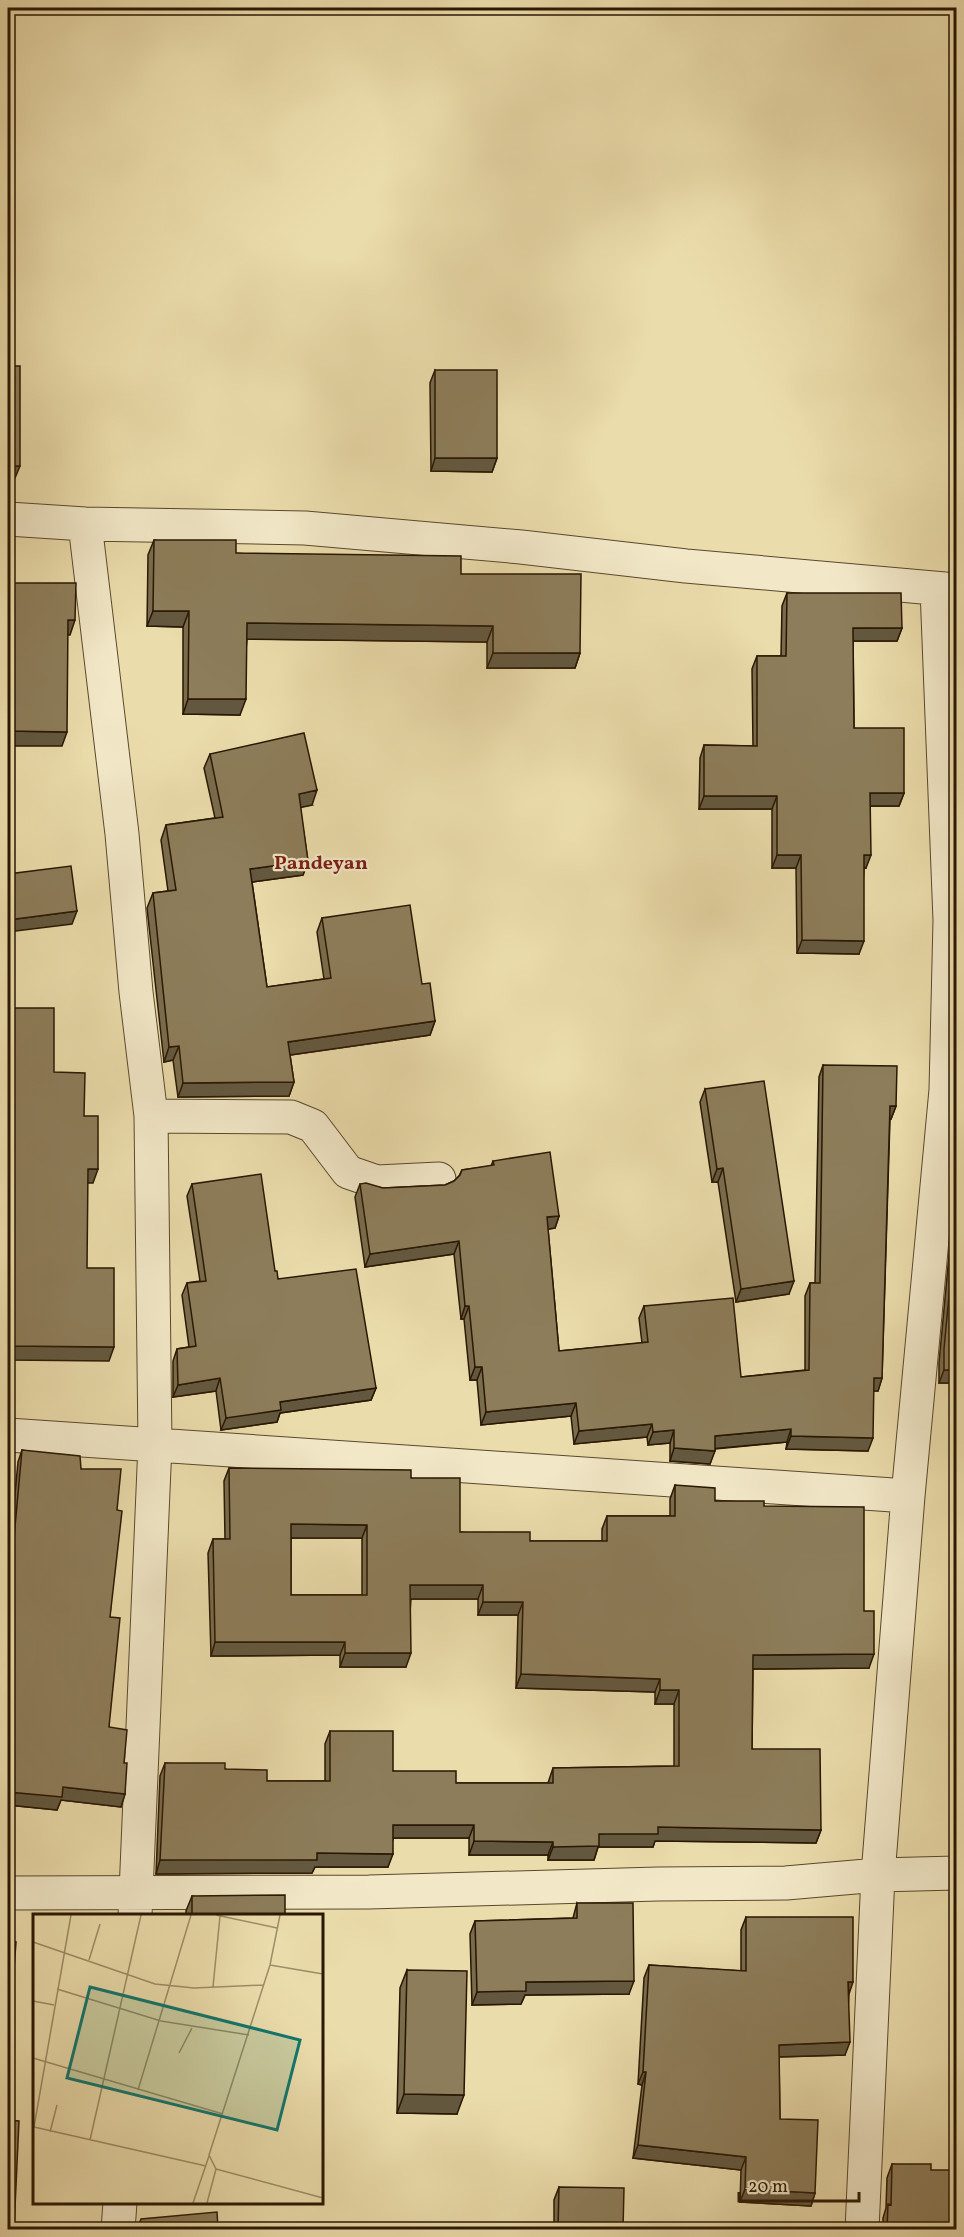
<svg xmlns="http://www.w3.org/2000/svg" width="964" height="2237" viewBox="0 0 964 2237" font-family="Vollkorn,serif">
<rect width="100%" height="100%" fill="#ebdcab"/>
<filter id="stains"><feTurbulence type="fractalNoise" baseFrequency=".00333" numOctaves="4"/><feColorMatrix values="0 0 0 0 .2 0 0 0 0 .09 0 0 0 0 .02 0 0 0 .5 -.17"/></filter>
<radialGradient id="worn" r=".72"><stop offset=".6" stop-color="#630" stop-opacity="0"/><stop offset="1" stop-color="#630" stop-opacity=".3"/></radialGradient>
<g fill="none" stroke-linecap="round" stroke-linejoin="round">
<defs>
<path id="minor" d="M8,519L85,524L305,528L521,547L686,566L956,590
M85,524L122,834L136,992L151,1116L155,1444L135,1916
M151,1116L291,1117L313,1126L348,1172L377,1182L439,1179
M8,1435L908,1496
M8,1893L369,1892L658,1884L786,1883L878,1875L956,1873
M118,2230L120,2202
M862,2230L878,1875L908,1496L946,1090L950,920L937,589"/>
</defs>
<use href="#minor" stroke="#59482c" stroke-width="35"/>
<use href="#minor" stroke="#f2e8c8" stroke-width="33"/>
</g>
<path fill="#796c4d" stroke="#281702" stroke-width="1.5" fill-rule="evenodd" d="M435,370L497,458L492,472L431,471L430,383Z
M154,540L236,553L461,574L580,653L575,668H487V642L247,639L240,715L183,714V627L147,626L148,555Z
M787,593L902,628L897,641H853L854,728L904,793L899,806H870L866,868H864L859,954L797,953L796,868H772V809H699L700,758L704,745L753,746L752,669L757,656H781L782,606Z
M210,754L312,805L300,807L308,861L303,875L252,882L267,987L324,979L317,932L322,918L422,984L435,1021L430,1035L290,1055L294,1082L289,1096L178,1097L173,1060L164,1062L147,908L153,893L168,891L161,840L166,825L215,818L204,768Z
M823,1065L896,1106L891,1119H890L882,1378L878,1391H873L868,1451L786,1449L787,1442L715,1449L710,1464L670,1461V1443L648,1445L647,1437L574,1444L571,1416L481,1425L477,1380H470L464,1319H461L454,1254L365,1267L355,1197L360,1184L383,1188L445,1185L454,1181L459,1176L462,1170L491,1166L493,1161L559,1216L555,1228L548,1229L559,1351L642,1343L639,1318L644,1306L741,1377L805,1370V1296L810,1283H815L819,1077Z
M705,1089L789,1294L736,1302L718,1182H712L700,1102Z
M192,1184L275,1271L278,1279L376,1388L371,1400L280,1413L277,1422L221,1430L216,1391L173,1397V1361L177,1349L189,1347L182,1295L187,1283L200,1281L187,1196Z
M957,1221V1383H939V1363L951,1234Z
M22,1450L81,1469L117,1510L110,1617L109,1727L124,1763L125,1794L121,1807L61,1800L57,1810L8,1805V1568L18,1462Z
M229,1468L411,1478L460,1532L530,1541H602V1529L607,1516H670V1499L675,1485L715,1501L764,1506L864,1611L869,1668L753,1669L752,1749L821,1830L816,1843L655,1841L653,1847H598L594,1860H548V1855H469V1838H393L388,1867H315L312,1873L156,1874L160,1776L165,1763L225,1769L267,1781H325V1744L330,1731L393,1771L456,1783H548L553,1768L674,1766V1704H655V1692L516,1688L518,1615H478V1599H411L406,1667H340V1655L211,1656L208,1553L213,1539H225L224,1481ZM291,1538H362V1595H291Z
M192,1896L285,1916H186V1911Z
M577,1903L629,1994L525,1995L521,2004L472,2005L470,1934L475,1921L573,1918Z
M746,1917L849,1994L845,2055L779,2057L780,2119L815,2193L811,2206L740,2202L741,2170L633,2158L642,2085L638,2084L644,1978L649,1965L741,1971V1930Z
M407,1970L457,2114L397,2113L400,1988Z
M892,2164L931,2170L957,2229H883V2218L886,2208L887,2178Z
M559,2187L623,2229H554V2200Z"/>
<path fill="#63583f" stroke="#281702" stroke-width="1.5" d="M435,458H497L492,472L431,471Z
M8,466H20L15,478H8Z
M153,611H189L183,627L147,626Z
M68,620H75L70,635H63Z
M247,623L493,626L487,642L241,639Z
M853,628H902L897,641H849Z
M493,653H580L575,668H487Z
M188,699H246L240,715L183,714Z
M8,731L67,732L62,746H8Z
M317,790L312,805L294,809L299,794Z
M870,793H904L899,806H865Z
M704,796H777L772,809H699Z
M777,855H801L796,868H772Z
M864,855H871L866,868H859Z
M308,861L303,875L245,883L250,869Z
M77,911L72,924L8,932V920Z
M802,940L864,941L859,954L797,953Z
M435,1021L430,1035L283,1056L288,1042Z
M179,1046L173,1060L164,1062L169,1047Z
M294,1082L289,1096L178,1097L183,1083Z
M890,1106H896L891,1119H885Z
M723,1168L718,1182H712L717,1169Z
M88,1169H98L93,1183H83Z
M559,1216L555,1228L542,1230L547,1217Z
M459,1241L454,1254L365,1267L370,1254Z
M794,1281L789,1294L736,1302L741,1289Z
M465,1306H469L464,1319H461Z
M8,1346L114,1347L109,1361L8,1360Z
M475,1367H482L477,1380H470Z
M944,1370H957V1383H939Z
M220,1378L216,1391L173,1397L178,1385Z
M874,1378H882L878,1391H869Z
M376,1388L371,1400L280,1413L277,1422L221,1430L226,1418L280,1402Z
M576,1403L571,1416L481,1425L486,1412Z
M652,1424L647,1437L574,1444L579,1431Z
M791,1429L787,1442L710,1449L715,1436Z
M674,1430L670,1443L648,1445L653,1432Z
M791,1436L873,1438L868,1451L786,1449Z
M674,1448L715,1451L710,1464L670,1461Z
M291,1524L367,1525L362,1538H286Z
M410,1585H483L478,1599H406Z
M483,1602H523L518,1615H478Z
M215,1642H345L340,1655L211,1656Z
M345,1653H411L406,1667H340Z
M874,1654L869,1668L748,1669L753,1655Z
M521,1674L660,1679L655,1692L516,1688Z
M660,1690H679L674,1704H655Z
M63,1787L125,1794L121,1807L61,1800L57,1810L8,1805V1792Z
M393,1825H474L469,1838H388Z
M658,1827L821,1830L816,1843L655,1841L653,1847H598L594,1860H548L553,1847L599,1834Z
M474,1841L553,1842L548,1855H469Z
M317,1853L393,1854L388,1867H315L312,1873L156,1874L160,1860Z
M634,1981L629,1994L525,1995L521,2004L472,2005L477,1992L526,1982Z
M848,1982H853L849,1994Z
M850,2042L845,2055L775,2057L779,2045Z
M643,2072H646L642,2085L638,2084Z
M404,2094L464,2095L457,2114L397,2113Z
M638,2145L746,2157L741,2170L633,2158Z
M745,2189L815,2193L811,2206L740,2202Z"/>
<path fill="#8d7d5a" stroke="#281702" stroke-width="1.5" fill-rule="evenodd" d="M8,366H20V466H8Z
M435,370H497V458H435Z
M154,540H236V553L461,556V574H581L580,653H493V626L247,623L246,699H188L189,611H153Z
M8,583H76L75,620H68L67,732L8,731Z
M787,593H901L902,628H853L854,728H904V793H870L871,855H864V941L802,940L801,855H777V796H704V745L757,746V656H786Z
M304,733L317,790L299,794L308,861L250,869L267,987L331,978L322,918L410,905L422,984L430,983L435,1021L288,1042L294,1082L183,1083L179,1046L169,1047L153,893L176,890L166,825L223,817L210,754Z
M71,866L77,911L8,920V874Z
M8,1008H54V1072L85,1073L84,1116H98V1169H88L87,1268H114V1347L8,1346Z
M823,1065L897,1066L896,1106H890L882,1378H874L873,1438L791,1436V1429L715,1436V1451L674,1448V1430L653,1432L652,1424L579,1431L576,1403L486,1412L482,1367H475L469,1306H465L459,1241L370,1254L360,1184L366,1183L383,1188L445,1185L454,1181L460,1175L462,1170L494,1165L493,1161L550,1152L559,1216L547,1217L559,1351L648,1342L644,1306L733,1298L741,1377L809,1370L810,1283H820Z
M764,1081L794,1281L741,1289L723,1168L717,1169L705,1089Z
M261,1174L275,1271H277L278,1279L356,1269L376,1388L280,1402L281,1410L226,1418L220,1378L178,1385L177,1349L196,1346L187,1283L206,1281L192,1184Z
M956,1221L957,1370H944V1349Z
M22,1450L80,1456L81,1469H121L117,1510L122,1511L110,1617L120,1618L109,1727L127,1730L124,1763H127L125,1794L63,1787L62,1797L8,1792V1603Z
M229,1468L411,1470V1478H460V1532H530V1541H607V1516H675V1485L715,1488V1501H764V1506L864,1507V1611H874V1654L753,1655L752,1749H820L821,1830L658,1827V1834H599V1846L553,1847V1842L474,1841V1825H393V1854L317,1853V1860H160L165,1763H225V1769L267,1770V1781H330V1731H393V1771H456V1783H553V1768L679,1766V1690H660V1679L521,1674L523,1602H483V1585H410L411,1653H345V1642H215L213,1539H230ZM291,1524L367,1525V1595H291Z
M285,1895V1916H192V1896Z
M577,1903H633L634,1981L526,1982V1991L477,1992L475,1921L577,1918Z
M746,1917H853V1982H848L850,2042L779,2045L780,2119L818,2120L815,2193L745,2189L746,2157L638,2145L646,2072H643L649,1965L746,1971Z
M8,1941L16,1942L8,2052Z
M407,1970L467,1971L464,2095L404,2094Z
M8,2120L19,2121L14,2229H8Z
M892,2164H931V2170H957V2229H887L888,2204L891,2205Z
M559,2187L624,2188L623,2229H558Z
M217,2212L218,2229H134L138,2227L141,2219Z"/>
<g text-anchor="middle" stroke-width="4.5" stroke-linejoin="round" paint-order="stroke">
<g font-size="20" font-weight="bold" fill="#7a1f14" stroke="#f2e8c8">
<text x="321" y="869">Pandeyan</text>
</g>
</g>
<g transform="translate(33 1914)">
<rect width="290" height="290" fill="#ebdcab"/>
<path fill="none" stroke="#9d8d67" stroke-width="1.5" d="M183,1L244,14M0,28L122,70L161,74L231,71M56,46L67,10M237,51L290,60M180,73L187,2M24,75L128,107L216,121M0,87L21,91M146,139L159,114M0,144L190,200M105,176L158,1M1,213L38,1M1,213L173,252M17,218L24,191M57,226L108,1M183,255L290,284M160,289L176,242M174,289L183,255L176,241L237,51L247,1"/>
<path fill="#0f766e" fill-opacity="0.15" stroke="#0f766e" stroke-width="3" d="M57,73L267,126L244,216L34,164Z"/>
<rect width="290" height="290" fill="none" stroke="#281702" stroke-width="3"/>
</g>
<rect width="964" height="2237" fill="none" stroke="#ebdcab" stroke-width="30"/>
<rect x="9" y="9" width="946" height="2219" fill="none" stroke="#281702" stroke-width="3"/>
<rect x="15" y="15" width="934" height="2207" fill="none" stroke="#281702" stroke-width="1.5"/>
<path d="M739 2192v9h120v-9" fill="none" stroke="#281702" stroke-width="3"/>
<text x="748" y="2192" font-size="18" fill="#281702" stroke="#f2e8c8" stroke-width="4.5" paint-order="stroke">20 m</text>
<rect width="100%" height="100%" filter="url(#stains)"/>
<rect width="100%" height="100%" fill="url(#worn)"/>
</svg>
